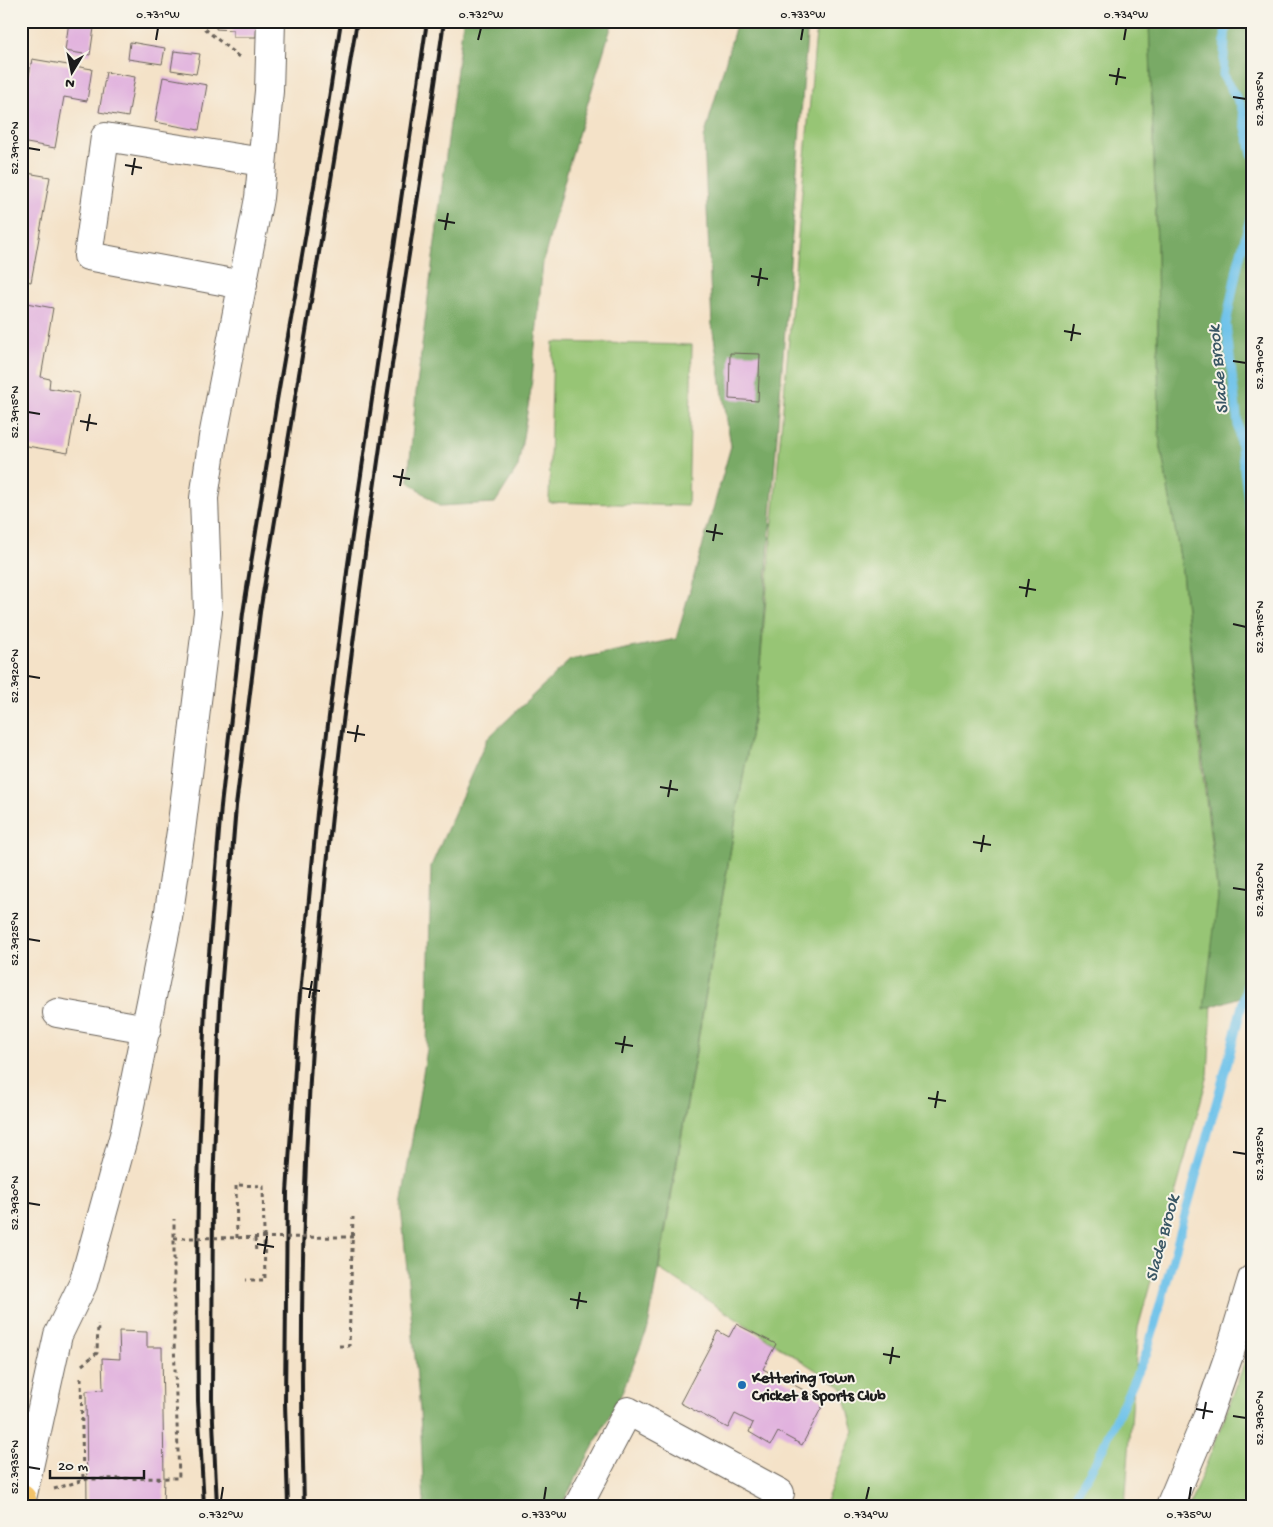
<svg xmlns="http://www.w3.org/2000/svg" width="1273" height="1527" viewBox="0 0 1273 1527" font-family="'Gochi Hand',sans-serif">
<rect width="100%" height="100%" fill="#f7f3e8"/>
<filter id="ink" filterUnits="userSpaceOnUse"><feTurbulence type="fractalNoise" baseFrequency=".02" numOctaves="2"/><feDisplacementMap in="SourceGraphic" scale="10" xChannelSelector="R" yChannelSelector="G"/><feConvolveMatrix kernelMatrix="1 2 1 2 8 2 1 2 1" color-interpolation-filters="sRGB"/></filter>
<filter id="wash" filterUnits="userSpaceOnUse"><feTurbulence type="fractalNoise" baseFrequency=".0096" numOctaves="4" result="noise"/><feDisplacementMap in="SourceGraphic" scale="20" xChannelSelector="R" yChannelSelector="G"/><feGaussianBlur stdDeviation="1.12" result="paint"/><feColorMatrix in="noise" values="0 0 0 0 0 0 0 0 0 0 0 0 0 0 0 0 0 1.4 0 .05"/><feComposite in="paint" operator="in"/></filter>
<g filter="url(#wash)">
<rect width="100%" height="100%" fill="#f4e2c8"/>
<path fill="#97c574" stroke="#5a7048" d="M817,21H1149L1157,246L1159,436L1181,563L1203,776L1218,897L1208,1075L1138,1328L1125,1506H824L854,1431L842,1387L659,1269L758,690Z
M553,342L692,345L688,506L549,502Z
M1252,1338V1506H1189C1212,1451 1235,1395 1252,1338Z"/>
<path fill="#79aa66" stroke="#4a6341" d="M463,21H613L569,164L543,262L531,389L518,467L495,503L439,506L408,481L416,393Z
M736,21H808L758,690L648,1328L620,1397L561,1506H424L420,1411L401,1206L427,1049L431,866L487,739L570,660L676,639L731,446L712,325L704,138L735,28Z
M1149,21H1252V993L1204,1009L1218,897L1181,563L1159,436L1157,246Z"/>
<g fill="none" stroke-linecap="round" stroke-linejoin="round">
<path stroke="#6ec2ea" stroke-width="9" d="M1226,21L1223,76L1241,105L1252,154
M1252,212L1238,264L1226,324L1239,433L1252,527
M1069,1506L1098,1458L1147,1352L1229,1057L1252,966"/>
</g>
<g id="blocks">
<path fill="#e1b2de" d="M69,21H95L90,55L65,51Z
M216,21H257L256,37H233V30L216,29Z
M130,42L165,48L162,64L128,59Z
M174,51L200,54L196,74L171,70Z
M32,59L92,69L87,101L64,97L55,148L21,142V119Z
M106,72L135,77L128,117L99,112Z
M163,77L207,85L199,130L155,122Z
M21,172L50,177L31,282L21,280Z
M21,302L53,308L41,377L50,379L49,388L79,393L68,453L21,445Z
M730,353L760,354L758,401L729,399Z
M736,1324L776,1344L763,1369L825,1401L802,1445L778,1432L771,1445L749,1432L753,1423L735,1414L728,1428L680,1403L718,1331L729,1337Z
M119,1331L147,1332V1347H162L164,1478L163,1506H87L86,1391L103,1390L102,1358L120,1359Z"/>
</g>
</g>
<g filter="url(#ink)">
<use href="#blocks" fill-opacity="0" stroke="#686158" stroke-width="1"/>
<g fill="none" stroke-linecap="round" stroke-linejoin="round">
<defs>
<path id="minor" d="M243,285L88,256L105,137L262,162
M57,1013L147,1029
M22,1499L58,1335L83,1284L124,1135L168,918L181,831L208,612L204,498L213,437L259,198L269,91L271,21
M578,1506L628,1411L780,1493
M1170,1506L1207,1418L1230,1352L1252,1279"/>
<path id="major" d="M21,1500L22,1499"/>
</defs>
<use href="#minor" stroke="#686158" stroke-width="30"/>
<use href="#major" stroke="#686158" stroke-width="30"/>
<path stroke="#686158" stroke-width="3" stroke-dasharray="4 4" stroke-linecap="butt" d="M204,21L205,29L239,57
M237,1238L236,1185L263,1186L265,1280H246
M255,1238L256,1254
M339,1346H349L353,1217
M82,1365L97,1353L98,1324
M81,1378L83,1480
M54,1489L87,1479L179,1478L174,1342V1219"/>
<use href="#minor" stroke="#fff" stroke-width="28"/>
<use href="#major" stroke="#f2c36a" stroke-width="28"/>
<path stroke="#1c1c1c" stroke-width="4" d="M204,1506L198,1401L197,1286L198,1183L205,1004L221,806L243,613L277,400L327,111L341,21
M217,1506L212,1400L213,1185L220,1004L236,806L260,612L357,21
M288,1506L285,1403L287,1193L299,1005L317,813L348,564L427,21
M304,1506C297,1276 307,1045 332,816C348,672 368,528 389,385C407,264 427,143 444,21"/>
<path stroke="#686158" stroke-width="3" stroke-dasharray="4 4" stroke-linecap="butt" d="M174,1238L353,1237"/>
</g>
</g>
<path fill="none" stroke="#1c1c1c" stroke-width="2" d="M156,40L158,28M478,40L481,28M801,40L803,28M1124,40L1126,28M1109,75L1126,78M1116,85L1119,68M1233,97L1246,99M28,148L40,150M125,165L142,168M132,175L135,158M438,220L455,223M445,230L448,213M751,276L768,279M758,286L761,268M1064,331L1081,334M1071,341L1074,324M1233,361L1246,363M28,412L40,414M80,421L97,424M87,431L90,414M393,476L410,479M400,486L403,469M706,531L723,534M713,541L716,524M1019,587L1036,590M1026,597L1029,579M1233,624L1246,627M28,676L40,678M347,732L365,735M355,742L358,725M660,787L678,790M668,797L671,780M973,842L991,845M981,852L984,835M1233,888L1246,890M28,939L40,941M302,988L320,991M309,998L312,981M615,1043L633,1046M622,1053L625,1036M928,1098L946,1101M935,1108L938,1091M1233,1152L1246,1154M28,1203L40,1205M257,1244L274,1247M264,1254L267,1236M570,1299L587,1302M577,1309L580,1292M883,1354L900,1357M890,1364L893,1347M1196,1409L1213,1412M1233,1416L1246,1418M1203,1419L1206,1402M28,1467L40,1469M221,1500L223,1487M544,1500L546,1487M866,1500L869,1487M1189,1500L1191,1487"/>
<circle fill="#1f6fb2" stroke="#f7f3e8" stroke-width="2" cx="742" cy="1385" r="5"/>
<g text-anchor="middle" stroke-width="4" stroke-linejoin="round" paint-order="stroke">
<g font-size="16" font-weight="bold" fill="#1c1c1c" stroke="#f7f3e8" text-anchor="start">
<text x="752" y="1382">Kettering Town<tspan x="752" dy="18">Cricket &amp; Sports Club</tspan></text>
</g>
<g font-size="18" font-style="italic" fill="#395664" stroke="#f7f3e8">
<text transform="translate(1217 370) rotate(-96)" y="6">Slade Brook</text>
<text transform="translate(1161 1238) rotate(-75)" y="6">Slade Brook</text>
</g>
</g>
<rect width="1273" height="1527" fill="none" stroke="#f7f3e8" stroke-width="55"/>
<g transform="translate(72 72) rotate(190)" stroke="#f7f3e8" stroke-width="4" paint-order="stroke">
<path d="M0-4L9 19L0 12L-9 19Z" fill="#1c1c1c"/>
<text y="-8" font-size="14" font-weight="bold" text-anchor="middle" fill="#1c1c1c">N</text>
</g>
<path d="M50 1470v8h94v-8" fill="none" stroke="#1c1c1c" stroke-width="2.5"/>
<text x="58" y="1470" font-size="15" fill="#1c1c1c" stroke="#f7f3e8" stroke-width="4" paint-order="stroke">20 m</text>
<rect x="28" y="28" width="1218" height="1472" fill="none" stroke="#1c1c1c" stroke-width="2"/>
<g font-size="12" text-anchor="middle" fill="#1c1c1c">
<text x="158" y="18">0.731°W</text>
<text x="481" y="18">0.732°W</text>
<text x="803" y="18">0.733°W</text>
<text x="1126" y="18">0.734°W</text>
<text transform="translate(1259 99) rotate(-90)" y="4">52.3905°N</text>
<text transform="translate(14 148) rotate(-90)" y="4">52.3910°N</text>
<text transform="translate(1259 363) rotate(-90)" y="4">52.3910°N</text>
<text transform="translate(14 412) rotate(-90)" y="4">52.3915°N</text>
<text transform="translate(1259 627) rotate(-90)" y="4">52.3915°N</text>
<text transform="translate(14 676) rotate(-90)" y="4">52.3920°N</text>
<text transform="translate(1259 890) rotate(-90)" y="4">52.3920°N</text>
<text transform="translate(14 939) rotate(-90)" y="4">52.3925°N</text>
<text transform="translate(1259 1154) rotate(-90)" y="4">52.3925°N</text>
<text transform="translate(14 1203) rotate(-90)" y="4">52.3930°N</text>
<text transform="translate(1259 1418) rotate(-90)" y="4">52.3930°N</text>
<text transform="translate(14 1467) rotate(-90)" y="4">52.3935°N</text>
<text x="221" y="1518">0.732°W</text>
<text x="544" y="1518">0.733°W</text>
<text x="866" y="1518">0.734°W</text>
<text x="1189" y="1518">0.735°W</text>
</g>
</svg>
